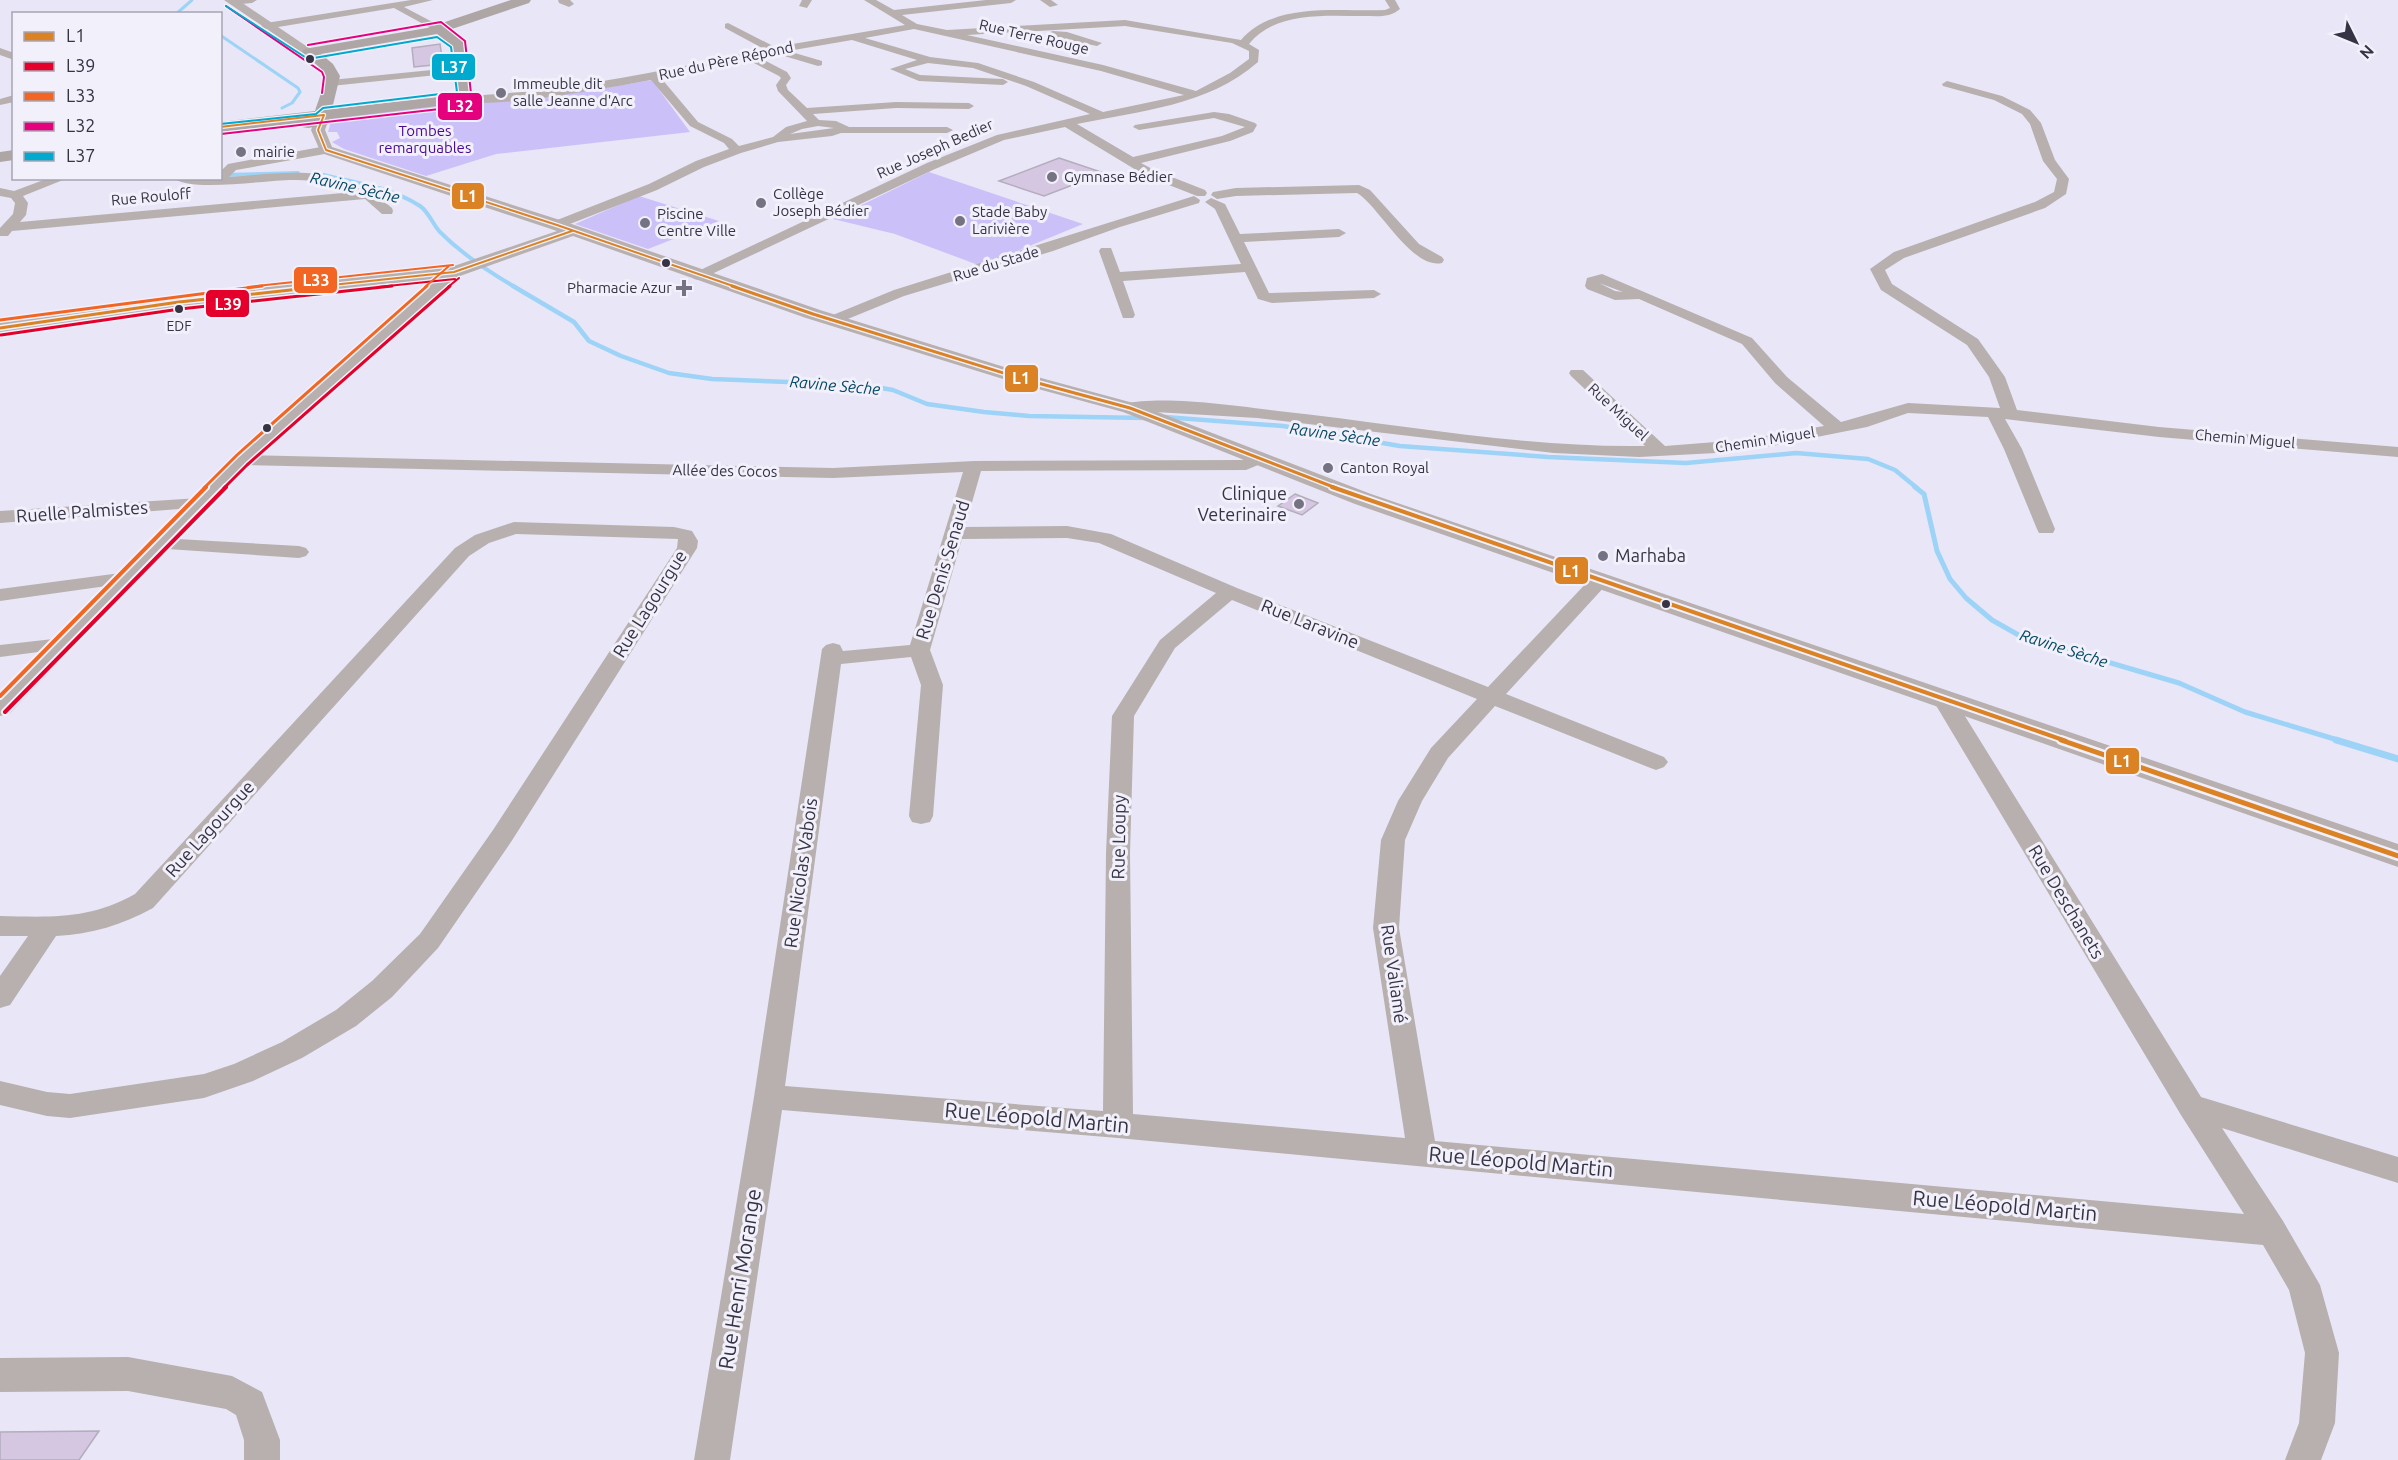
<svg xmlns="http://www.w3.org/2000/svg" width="2398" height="1460" viewBox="0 0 2398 1460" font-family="Ubuntu,sans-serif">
<rect width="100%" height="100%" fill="#e9e6f7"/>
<path fill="#ccc0f9" d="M652,80L690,132L496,154L426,176L344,149L332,142L340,138L337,132H328L332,118L467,101L586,91Z
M929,172L1083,224L981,266L895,234L833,219Z
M639,196L719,221L648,249L575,224Z"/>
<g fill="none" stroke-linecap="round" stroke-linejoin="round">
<path stroke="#9dd3f6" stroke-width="3" d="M176,14L192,0
M220,35L298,88L300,92L292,103L282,108"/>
<path stroke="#9dd3f6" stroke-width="4" d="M224,175L298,173
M323,175C355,182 393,188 420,206C429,212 433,225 440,232C462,254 489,272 515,287"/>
<path stroke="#9dd3f6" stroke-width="4.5" d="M513,286L574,322L589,341L621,356L669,373L712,379L864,385L893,390L927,404L984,412L1029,416L1146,418
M1165,417L1283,426L1400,446L1548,457L1686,463L1796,453L1868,459L1895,470L1917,488"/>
<path stroke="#9dd3f6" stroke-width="5" d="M1915,487L1924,494L1937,551L1950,579L1966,598L1992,620L2022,637L2179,683L2245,712L2341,741"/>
<path stroke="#9dd3f6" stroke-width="7" d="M2336,740L2398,759"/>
</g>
<path fill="#d5c6e2" stroke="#b3adbc" stroke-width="1.5" d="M440,44L443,64L414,67L412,48Z
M1059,158L1104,173L1044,196L999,181Z
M1295,494L1318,503L1302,515L1278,506Z
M99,1431L79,1460H0V1432Z"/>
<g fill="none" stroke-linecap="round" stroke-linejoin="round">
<path fill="#b7b0af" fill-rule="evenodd" d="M236,0H257L252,3L231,5V1Z
M411,0H433L404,7L442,27V31H436L394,8L266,29L261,26L266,23Z
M558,0H570L574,4L569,7L559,3Z
M802,0H812L807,8L799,6Z
M864,0H876L894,10L986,0H1016L1011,3L902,15L917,24L947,30L1125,20L1241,40C1275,1 1338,12 1385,10L1390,8L1385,0H1395L1400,9C1390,18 1377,16 1364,16C1324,16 1276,11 1249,44L1259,50L1258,62C1208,106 1139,111 1077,124L1133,157L1222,136L1245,127L1214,118L1139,130L1133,127L1135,125L1214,112L1229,114L1255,123L1257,125L1253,132L1230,141L1141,163L1154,170L1205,190L1207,193L1205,196H1197L1146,176L1065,127L1004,140L935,169L699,280L694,279L692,276L694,273L927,163L997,135L1090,114L1026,86L973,68L928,63L905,69L920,75L1003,79L1008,82L1003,85L919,81L890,69L917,60L852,40L788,51L822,61V65L818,66L774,53L767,55L764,60L787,72L791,78L786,85L788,90L807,108L896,102L969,103L974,106L969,109L896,108L813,114L819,120L836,121L849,127H947L953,130L947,133H841L832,136L778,142L741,153L704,167L657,190L557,229L552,228L550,225L552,222L649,184L696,161L729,149L724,143L690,126L651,80C623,85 477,113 460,99C465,95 520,93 532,91C610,82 687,66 764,49L725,28V24L728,23L775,47L905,25ZM1125,26L1232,43L1249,51V59L1230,73L1196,91L1103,65L967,35ZM914,29L1101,71L1184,95L1103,112L1034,82L978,63L930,57L865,38ZM756,57L753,61L754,63L779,76L781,78L776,85L778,91L807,121L786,127L773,137L739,146L732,139L698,122L661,78ZM818,126L834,128L790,134L802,129Z
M1040,0H1051L1058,5L1050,7Z
M1053,31L1067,32L1102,43L1097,46L1050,36V32Z
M0,48L14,53V60L0,55Z
M462,67L467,70L466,72L331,86L326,83L331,80Z
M1947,81L2002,96L2030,110L2041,123L2055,160L2069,179L2066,194L2045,208L1904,258L1885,270L1892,284L1978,339L2005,377L2017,410L2159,427L2398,447V457L2159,437L2005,419L2022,449L2055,529L2053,533H2039L2037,529L2004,449L1988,417L1908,413L1867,427L1767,447L1716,453L1639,457L1554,453L1257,418L1138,411L1130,413L1122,408L1124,404C1162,395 1237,406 1278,411C1400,424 1522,448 1645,446L1571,376L1569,373L1571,370H1583L1665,446L1741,440L1824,426L1775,383L1742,344L1639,299L1615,300L1587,289L1585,286L1587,278L1602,274L1752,338L1787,377L1841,422L1908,403L2000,408L1989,377L1967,345L1881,290L1870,269L1894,252L2035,202L2054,192L2057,179L2043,161L2030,124L2022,114L1994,100L1943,86L1942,84ZM1599,283L1623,292L1615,291Z
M14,95V102L0,105V99Z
M326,146L330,147V153L236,170L229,177C293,172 340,163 392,208L393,211L392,214H382L365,199L12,231L8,236H0V228L13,214L15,203L11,198L0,196V188L14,191L49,178H68L23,196L28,203L26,215L20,222L354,192C335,184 317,180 296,180C270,179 192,193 173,178H220V172L228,164Z
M1359,185L1370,190L1419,244L1442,257L1444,260L1442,263C1412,270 1379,206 1357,193L1236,196L1217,199L1211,195L1213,192L1236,188Z
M1194,196L1200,200L1199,203L1120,227L1053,251L904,296L838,323L833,324L826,320L828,317L894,290Z
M1211,198L1225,204L1240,234L1339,229L1346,233L1339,237L1244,242L1269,293L1374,290L1381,294L1374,298L1272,303L1258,299L1245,272L1123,281L1135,315L1133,318H1123L1099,251L1101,248H1111L1120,272L1241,264L1215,209L1205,202Z
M1257,454L1263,455L1266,459L1263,463L1246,470L981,471L965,527L1067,526L1111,534L1237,588L1488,687L1592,577H1606L1609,581L1606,585L1506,694L1664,757L1668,762L1664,767L1656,770L1648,767L1495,706L1448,758L1422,801L1405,840L1399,928L1435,1141L2244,1214L2181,1115L1931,697L1934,692L1942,690L1950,692L2201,1097L2398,1157V1183L2222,1128L2283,1221L2320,1285L2339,1353L2335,1423L2321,1460H2285L2299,1423L2305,1353L2289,1290L2263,1245L1118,1138L782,1110L730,1460H694L754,1097L822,649L826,645L833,643L840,645L843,651L910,645L963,472L833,478L242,465L236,464L233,460L236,456L242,455L833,468L974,461L1242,460ZM1067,538L1099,543L1216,593L1160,640L1112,716L1106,853L1103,1111L785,1086L841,664L911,657L921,685L909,816L912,822L921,824L930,822L933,816L943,685L930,650L962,539ZM1232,600L1477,699L1431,748L1398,801L1381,840L1373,928L1405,1138L1133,1114L1130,853L1134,716L1175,648Z
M199,498L205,499L208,503L205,507L0,523V511Z
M514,522L674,527L692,531L698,541L697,548L511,842L438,948L392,997L356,1026L302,1058L253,1081L204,1098L70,1118L47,1116L0,1105V1081L47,1092L70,1094L204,1074L234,1064L282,1042L336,1010L372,981L420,934L493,830L677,548L678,539L516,534L489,543L469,556L153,908C122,925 92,934 56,936L10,1005L0,1008V976L28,936H0V916C50,917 89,920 135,894L455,548L475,535Z
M160,538L299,546L306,548L309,552L306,556L299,558L153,548L150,544L153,540Z
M128,572L135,574L138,578L135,582L0,601V589Z
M62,638L69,640L72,644L69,648L0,657V645Z
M128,1357L232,1376L262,1392L280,1440V1460H244V1440L236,1415L226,1409L128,1391L0,1392V1358Z"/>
<path fill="#b7b0af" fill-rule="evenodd" d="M224,0H238L315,52L313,55H305Z
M321,117L328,121L325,130L332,147L563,221L820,310L1030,375L1137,404L1371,494L2398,844V867L1355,504L1123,412L1016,383L806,318L573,236L460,276L250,465L10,713L0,716V691L234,455L435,279L179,308L0,334V322L179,296L451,267L557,231L321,153L311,130L316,118Z"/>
<path fill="#aea6a4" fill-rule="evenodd" d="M511,0H531L529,3L449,30L465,43L473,99L471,102L330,119L327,125L308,128L302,127L300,123L220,132V122L315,111C318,100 329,78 320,68C315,62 307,59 302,52L304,49L427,28ZM437,34L451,45L457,95L332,109L340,76L333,64L321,54Z
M14,150V160L0,162V152Z"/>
<defs>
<path id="bus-1-far3" d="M220,127L324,115L318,130L326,150L557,225L736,287
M313,287L454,272L572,231"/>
<path id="bus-1-far2" d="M732,286L813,314L1023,379L1130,408L1336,488
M0,328L179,302L327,286"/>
<path id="bus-1-far1" d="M1332,487L2066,741"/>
<path id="bus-1" d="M2061,740L2398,856"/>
<path id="bus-2-far2" d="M378,287L455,279
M448,287L459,278"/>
<path id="bus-2-far1" d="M1,335L180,309L392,286
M224,488L247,465L450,286"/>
<path id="bus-2" d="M5,712L226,487"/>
<path id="bus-3-far2" d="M248,287L453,265
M425,287L449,266"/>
<path id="bus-3-far1" d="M0,320L262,286
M204,488L237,455L427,286"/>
<path id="bus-3" d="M0,696L206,487"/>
<path id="bus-4" d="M226,6L322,72L324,77L322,93
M221,134L466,106L472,102L465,41L441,22L308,45"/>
<path id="bus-5" d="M220,124L316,114L323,108L457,92L451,47L437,37L308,59L226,6"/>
</defs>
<use href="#bus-1-far3" stroke="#f2f0fa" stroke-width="4.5"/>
<use href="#bus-1-far2" stroke="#f2f0fa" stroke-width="6"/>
<use href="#bus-1-far1" stroke="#f2f0fa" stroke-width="8"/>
<use href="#bus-1" stroke="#f2f0fa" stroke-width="10"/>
<use href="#bus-2-far2" stroke="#f2f0fa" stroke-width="4.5"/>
<use href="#bus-2-far1" stroke="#f2f0fa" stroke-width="6"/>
<use href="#bus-2" stroke="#f2f0fa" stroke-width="8"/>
<use href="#bus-3-far2" stroke="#f2f0fa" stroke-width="4.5"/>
<use href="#bus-3-far1" stroke="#f2f0fa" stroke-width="6"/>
<use href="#bus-3" stroke="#f2f0fa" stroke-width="8"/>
<use href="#bus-4" stroke="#f2f0fa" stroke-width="4.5"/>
<use href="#bus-5" stroke="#f2f0fa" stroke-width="4.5"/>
<use href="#bus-1-far3" stroke="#da8224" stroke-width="2"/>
<use href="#bus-1-far2" stroke="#da8224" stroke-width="3"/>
<use href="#bus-1-far1" stroke="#da8224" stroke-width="4"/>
<use href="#bus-1" stroke="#da8224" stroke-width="5"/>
<use href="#bus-2-far2" stroke="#e4002b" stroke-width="2"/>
<use href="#bus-2-far1" stroke="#e4002b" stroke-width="3"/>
<use href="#bus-2" stroke="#e4002b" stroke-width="4"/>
<use href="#bus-3-far2" stroke="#f26522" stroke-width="2"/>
<use href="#bus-3-far1" stroke="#f26522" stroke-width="3"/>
<use href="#bus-3" stroke="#f26522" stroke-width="4"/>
<use href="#bus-4" stroke="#e5007d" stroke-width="2"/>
<use href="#bus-5" stroke="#00a9ce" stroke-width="2"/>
</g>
<g fill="#363345" stroke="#f2f0fa" stroke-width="2">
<circle cx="310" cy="59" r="5"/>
<circle cx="666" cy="263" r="5"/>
<circle cx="179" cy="309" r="5"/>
<circle cx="267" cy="428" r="5"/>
<circle cx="1666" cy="604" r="5"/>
</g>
<g fill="#757283" stroke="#f2f0fa" stroke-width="2">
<circle cx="501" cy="93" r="6"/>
<circle cx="241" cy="152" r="6"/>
<circle cx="1052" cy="177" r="6"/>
<circle cx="761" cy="203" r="6"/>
<circle cx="960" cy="221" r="6"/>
<circle cx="645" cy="223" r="6"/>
<path d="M681 279h6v6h6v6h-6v6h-6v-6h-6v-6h6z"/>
<circle cx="1328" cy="468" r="6"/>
<circle cx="1299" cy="504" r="6"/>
<circle cx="1603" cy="556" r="6"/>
</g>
<g text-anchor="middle" stroke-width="6" stroke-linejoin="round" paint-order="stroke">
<g font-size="14" fill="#363345" stroke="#f2f0fa">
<text x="179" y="331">EDF</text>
</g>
<g font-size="15" fill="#363345" stroke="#f2f0fa">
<text transform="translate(1034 37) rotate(13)" y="5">Rue Terre Rouge</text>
<text transform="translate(726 61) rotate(-12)" y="5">Rue du Père Répond</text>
<text transform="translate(935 149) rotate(-24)" y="5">Rue Joseph Bedier</text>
<text transform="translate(151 197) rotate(-5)" y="5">Rue Rouloff</text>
<text transform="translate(996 264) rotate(-17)" y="5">Rue du Stade</text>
<text transform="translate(1618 412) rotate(43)" y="5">Rue Miguel</text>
<text transform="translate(2245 439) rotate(5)" y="5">Chemin Miguel</text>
<text transform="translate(1765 440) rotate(-9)" y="5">Chemin Miguel</text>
<text transform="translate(725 471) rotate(1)" y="5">Allée des Cocos</text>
</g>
<g font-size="15" fill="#363345" stroke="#f2f0fa" text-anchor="start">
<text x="513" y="89">Immeuble dit<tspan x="513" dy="17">salle Jeanne d'Arc</tspan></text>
<text x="253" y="157">mairie</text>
<text x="1064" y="182">Gymnase Bédier</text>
<text x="773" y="199">Collège<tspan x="773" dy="17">Joseph Bédier</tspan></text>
<text x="972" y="217">Stade Baby<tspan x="972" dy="17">Larivière</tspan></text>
<text x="657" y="219">Piscine<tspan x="657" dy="17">Centre Ville</tspan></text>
<text x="672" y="293" text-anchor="end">Pharmacie Azur</text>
<text x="1340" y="473">Canton Royal</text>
</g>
<g font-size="15" fill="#480996" stroke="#f2f0fa">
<text x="425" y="136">Tombes<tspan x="425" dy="17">remarquables</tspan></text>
</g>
<g font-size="16" font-style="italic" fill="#034864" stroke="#f2f0fa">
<text transform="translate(355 187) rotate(13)" y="6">Ravine Sèche</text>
<text transform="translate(835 385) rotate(5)" y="6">Ravine Sèche</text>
<text transform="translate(1335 434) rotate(8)" y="6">Ravine Sèche</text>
<text transform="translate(2064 648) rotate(18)" y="6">Ravine Sèche</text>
</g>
<g font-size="18" fill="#363345" stroke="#f2f0fa" text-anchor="end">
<text x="1287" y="500">Clinique<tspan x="1287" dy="21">Veterinaire</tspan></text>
<text x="1615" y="562" text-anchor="start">Marhaba</text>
</g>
<g font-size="18" fill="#363345" stroke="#f2f0fa">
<text transform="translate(82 512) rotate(-4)" y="6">Ruelle Palmistes</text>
<text transform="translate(943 570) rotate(-73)" y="6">Rue Denis Senaud</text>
<text transform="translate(650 604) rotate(-58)" y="6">Rue Lagourgue</text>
<text transform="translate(1310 624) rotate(22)" y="6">Rue Laravine</text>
<text transform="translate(210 829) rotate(-48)" y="6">Rue Lagourgue</text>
<text transform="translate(1119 837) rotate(-89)" y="6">Rue Loupy</text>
<text transform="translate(801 873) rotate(-82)" y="6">Rue Nicolas Vabois</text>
<text transform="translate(2066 902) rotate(59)" y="6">Rue Deschanets</text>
<text transform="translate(1394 974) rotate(82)" y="6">Rue Valiamé</text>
</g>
<g font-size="21" fill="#363345" stroke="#f2f0fa">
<text transform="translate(1037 1118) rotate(5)" y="7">Rue Léopold Martin</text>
<text transform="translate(1521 1162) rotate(5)" y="7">Rue Léopold Martin</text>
<text transform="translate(2005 1206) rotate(5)" y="7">Rue Léopold Martin</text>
<text transform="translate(740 1279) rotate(-81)" y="7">Rue Henri Morange</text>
</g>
</g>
<g stroke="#f2f0fa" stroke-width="2">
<rect x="431" y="53" width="45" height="28" rx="6" fill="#00a9ce"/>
<rect x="437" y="92" width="46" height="29" rx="6" fill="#e5007d"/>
<rect x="451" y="182" width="34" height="28" rx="6" fill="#da8224"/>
<rect x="293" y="266" width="45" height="28" rx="6" fill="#f26522"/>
<rect x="205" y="289" width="45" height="29" rx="6" fill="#e4002b"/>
<rect x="1004" y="364" width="35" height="29" rx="6" fill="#da8224"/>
<rect x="1554" y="556" width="35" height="29" rx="6" fill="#da8224"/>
<rect x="2105" y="747" width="35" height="28" rx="6" fill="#da8224"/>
</g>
<g font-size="16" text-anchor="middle" font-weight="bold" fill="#fff">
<text x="454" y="73">L37</text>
<text x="460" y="112">L32</text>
<text x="468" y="202">L1</text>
<text x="316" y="286">L33</text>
<text x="228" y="310">L39</text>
<text x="1021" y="384">L1</text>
<text x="1571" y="577">L1</text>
<text x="2122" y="767">L1</text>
</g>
<rect x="12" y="12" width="210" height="168" fill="#f2f0fa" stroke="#a7a4b2" stroke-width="1.5"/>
<rect x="24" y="32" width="30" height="9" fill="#da8224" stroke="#a7a4b2" stroke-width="1.5"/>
<text x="66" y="42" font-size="18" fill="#363345">L1</text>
<rect x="24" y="62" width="30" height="9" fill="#e4002b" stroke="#a7a4b2" stroke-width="1.5"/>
<text x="66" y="72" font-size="18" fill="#363345">L39</text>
<rect x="24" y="92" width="30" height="9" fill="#f26522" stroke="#a7a4b2" stroke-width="1.5"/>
<text x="66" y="102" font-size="18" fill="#363345">L33</text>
<rect x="24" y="122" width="30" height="9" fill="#e5007d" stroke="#a7a4b2" stroke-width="1.5"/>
<text x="66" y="132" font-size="18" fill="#363345">L32</text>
<rect x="24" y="152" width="30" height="9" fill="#00a9ce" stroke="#a7a4b2" stroke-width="1.5"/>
<text x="66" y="162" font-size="18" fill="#363345">L37</text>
<g transform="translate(2356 42) rotate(133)" stroke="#f2f0fa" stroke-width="4.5" paint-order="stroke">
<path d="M0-4.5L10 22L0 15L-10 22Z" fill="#363345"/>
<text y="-9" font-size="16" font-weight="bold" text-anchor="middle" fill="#363345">N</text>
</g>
</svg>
